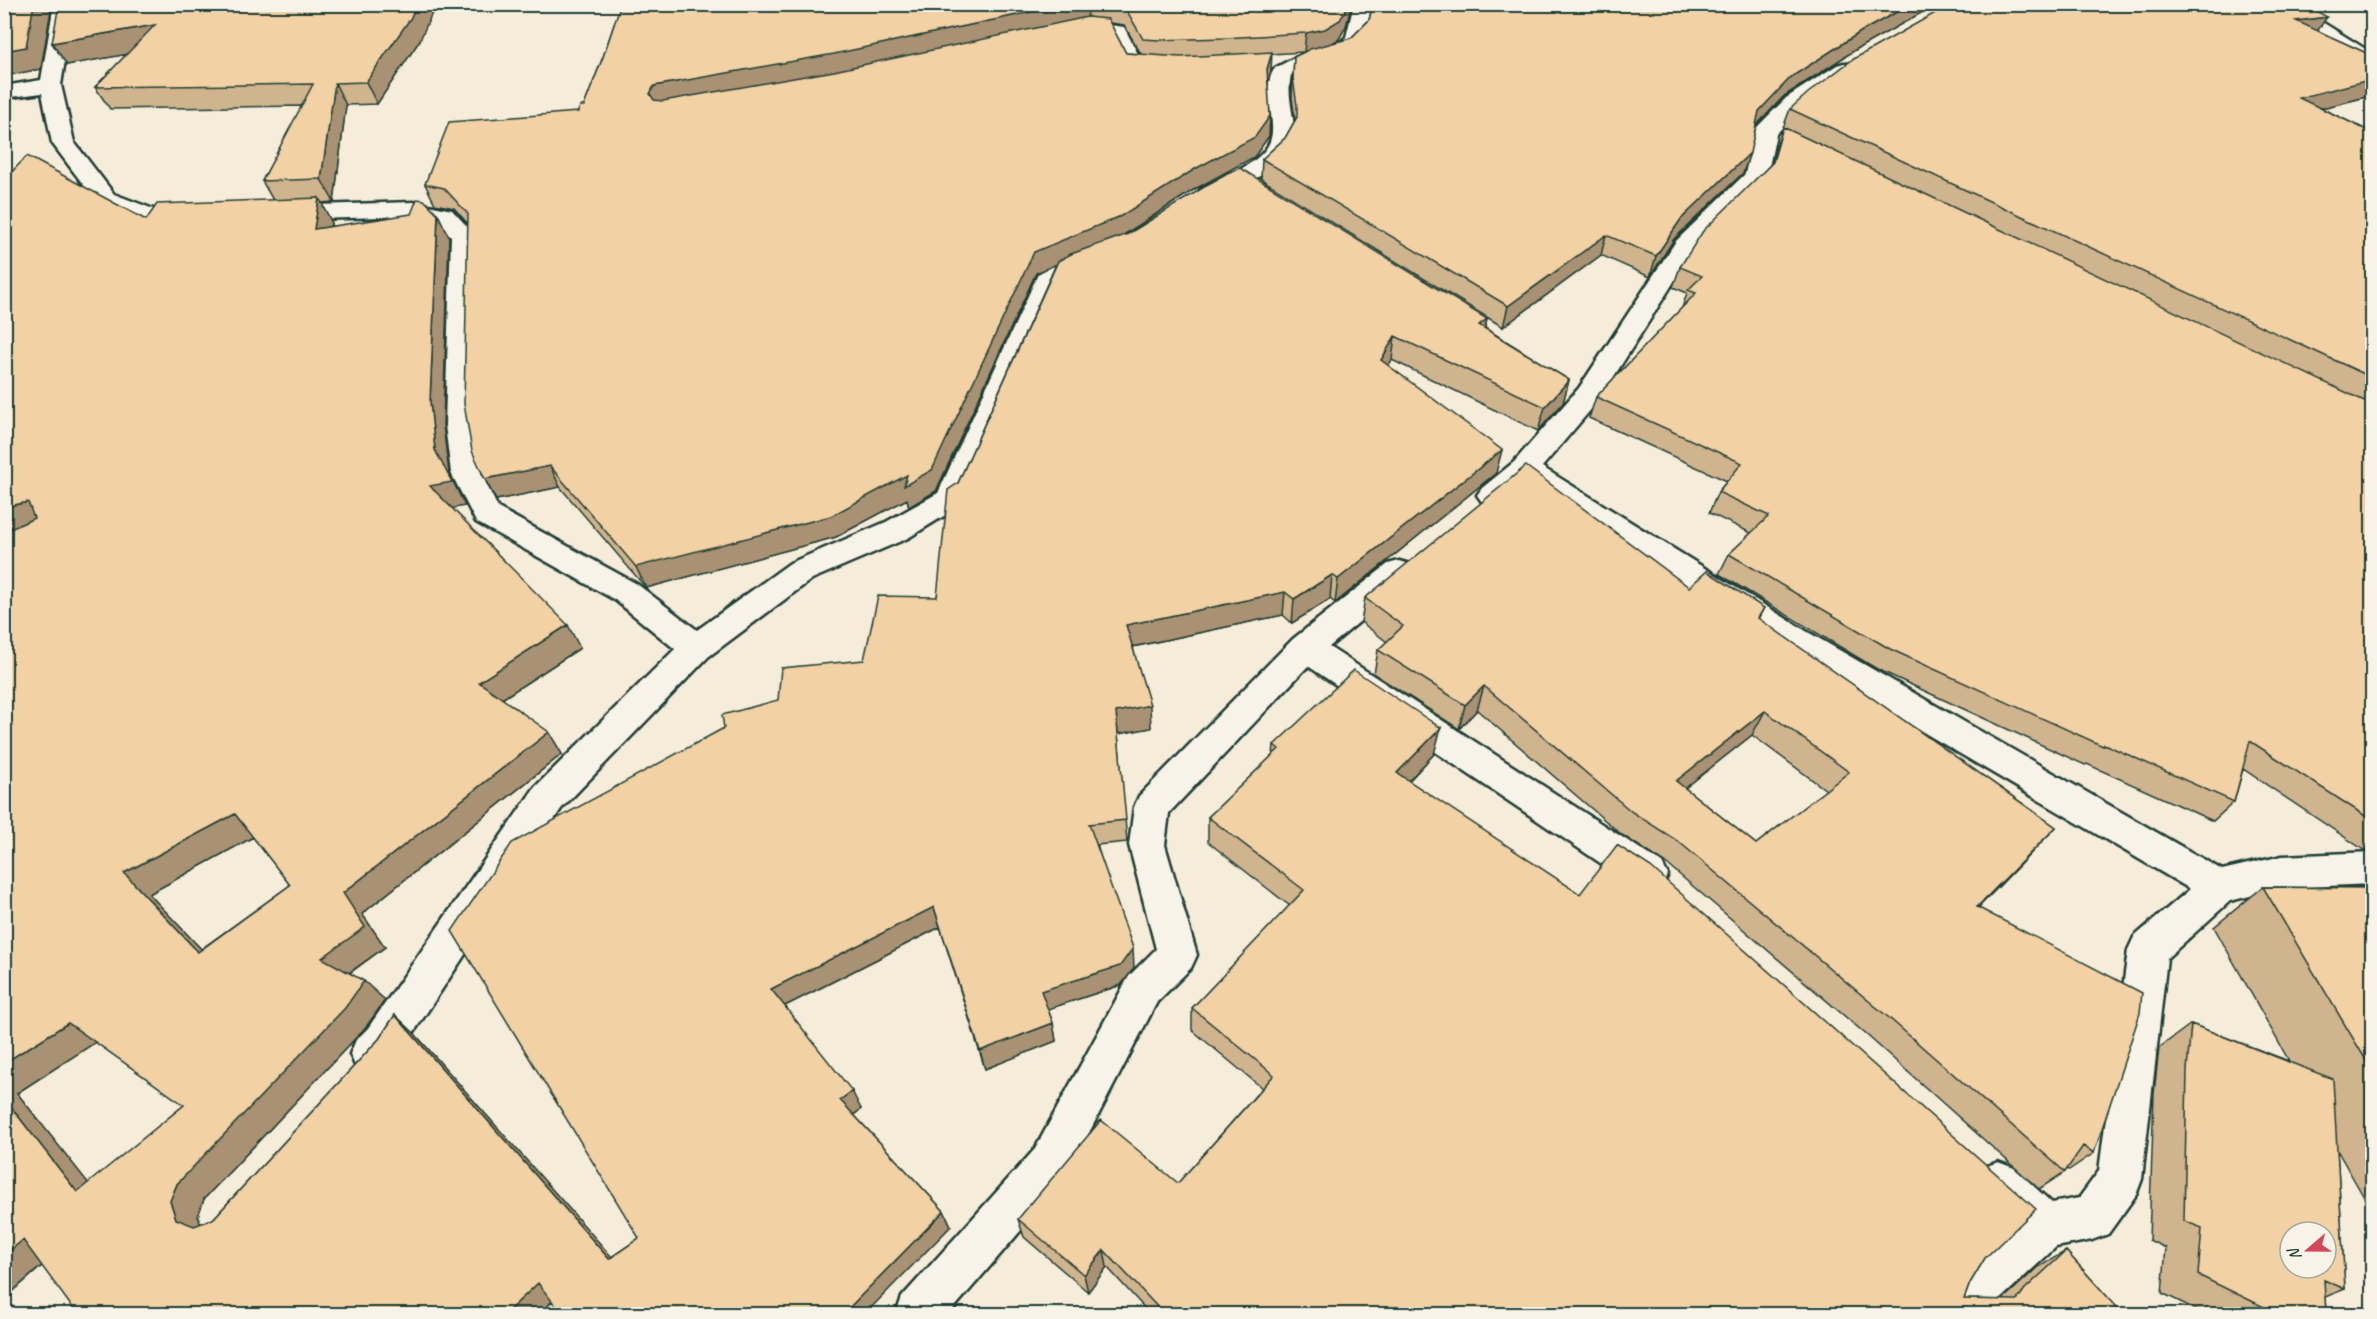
<svg xmlns="http://www.w3.org/2000/svg" width="2377" height="1319" viewBox="0 0 2377 1319" font-family="Caveat,sans-serif">
<rect width="100%" height="100%" fill="#f6ecda"/>
<filter id="ink" filterUnits="userSpaceOnUse"><feTurbulence type="fractalNoise" baseFrequency=".0167" numOctaves="2"/><feDisplacementMap in="SourceGraphic" scale="12" xChannelSelector="R" yChannelSelector="G"/><feConvolveMatrix kernelMatrix="1 2 1 2 8 2 1 2 1" color-interpolation-filters="sRGB"/></filter>
<g filter="url(#ink)">
<g fill="none" stroke-linecap="round" stroke-linejoin="round">
<defs>
<path id="street" d="M54,4H74L61,85L74,142L114,194L156,210L192,209L200,211L204,216L200,221L153,224L98,204L52,143L42,93L4,98V86L41,80Z
M1354,4H1374L1365,39L1348,56L1308,66L1291,75C1287,93 1292,108 1294,126C1297,166 1245,183 1217,199L1209,201L1201,199L1197,194L1201,189C1222,177 1249,169 1265,150C1284,127 1257,93 1275,68L1294,58L1334,48L1346,37Z
M2270,4H2293L2372,53V68L2365,66Z
M1088,22L1124,27L1141,60L1171,63L1174,67L1171,71L1164,73L1127,70L1110,36L1088,34L1070,38L1063,36L1060,32L1063,28Z
M1844,63L1851,65L1854,69L1851,73L1802,108L1776,134L1767,176L1764,181L1694,250L1599,400L1542,467L1806,631L2222,870L2282,856L2372,852V884L2282,888L2230,901L2167,958L2142,1179L2136,1195L2108,1234L2092,1240L2056,1247L1995,1304L1989,1314H1940C1957,1272 1980,1256 2012,1227L1982,1200L1976,1184L1982,1168L1998,1162L2014,1168L2052,1203L2079,1198L2099,1171L2128,950L2134,937L2190,889L1782,649L1525,484C1511,495 1501,508 1482,502L1477,495L1482,488L1514,462L1579,388L1676,241L1745,174L1754,132L1757,127L1786,98L1837,65Z
M414,202L452,210L475,235L473,425L481,473L498,508L637,584L697,630L790,563L886,522L938,493L1038,274C1055,264 1080,250 1100,255L1103,260L1100,265L1058,283L960,506L908,538L812,579L708,657L561,809L398,1056L386,1068L371,1074L356,1068L350,1054L356,1040L368,1028L535,787L675,649L615,600L476,522L451,473L445,425L451,236L436,221L414,216L283,220L275,218L271,213L275,208L283,206Z
M1399,561L1410,564L1415,572L1410,580L1329,647L1662,863L1668,875L1662,887L1649,891L1636,887L1308,666L1169,813L1165,845L1197,955L1191,968L1157,1002L1065,1179L949,1314H896L902,1297L1035,1149L1129,976L1156,949L1129,845L1134,807L1139,796L1293,639L1388,564Z"/>
</defs>
<use href="#street" stroke="#1f3d34" stroke-width="5"/>
<use href="#street" fill="#f7f3e8" fill-rule="evenodd"/>
</g>
<path fill="#d0b48d" stroke="#1f3d34" stroke-width="1.5" fill-rule="evenodd" d="M621,4H1352L1346,26L1339,39L1332,43L1351,38L1369,20L1373,4H1937L1855,50L1784,96L1756,127L1743,173L1674,239L1650,277L1601,255L1503,327L1261,179L1262,159L1285,138L1295,120L1292,97L1294,57L1304,52L1271,54V71L1268,82L1269,136L1254,157L1195,189L1123,236L1487,319L1485,328L1569,380L1563,403L1538,431L1392,360L1388,365L1496,473L1335,603L1330,599L1292,623L1283,615L1133,647L1151,728L1118,734L1127,842L1097,845L1134,968L1121,985L1048,1009L1053,1023L1056,1041L985,1069L940,927L785,1006L861,1109L854,1115L944,1211L951,1226L552,1302L538,1314L42,1266L4,1299V158L8,176L146,220L273,200L262,181L302,106L110,109L95,87L127,54L67,65L52,43L420,40L377,104L346,105L334,202L321,203L331,221V226L449,237L443,425L449,473L465,506L451,508L580,648L502,699L562,754L362,914L385,947L350,973L385,1000L366,1027L204,1199L198,1216L200,1224L213,1219L379,1039L395,1015L415,1034L611,1257L639,1238L778,700L864,660L937,597L958,483L1056,264L1036,273L936,491L909,507L907,499L836,537L646,588L560,487L496,500L468,224L454,208L435,204L425,184L578,112L584,106L603,57ZM1110,23L1124,25L1141,54L1126,53ZM253,837L290,885L201,949L149,894ZM95,1042L184,1105L88,1184L17,1093Z
M2318,31L2373,56V92L2370,96L2321,108L2373,133V846L2368,850H2364L2243,769L2234,802L2213,821L2087,764L2085,765L1877,669L1719,574L1729,554L1751,533L1709,513L1718,492L1727,481L1589,418L1596,397L1682,308L1687,293L1673,287L1680,267L1771,164L1776,147L1790,109Z
M1689,587L1764,608L1758,619L2056,827L1978,908L2094,1153L2069,1170L2066,1169L2065,1172L2039,1189L1869,1037L1667,864L1622,835L1477,710L1459,729L1374,674L1378,650L1387,642L1361,622L1365,598ZM1752,735L1826,790L1756,844L1685,788Z
M1274,745L1434,754L1409,781L1985,1258L1970,1283L1964,1299L2002,1300L2037,1268L2066,1251L2123,1314H1150L1107,1267L1088,1292L1024,1237L1018,1219L1178,1183L1262,1088L1192,1030V1008L1290,906L1208,842V817L1273,755Z
M2263,887L2373,888V1213L2337,1150L2345,1289L2325,1297L2326,1314H2205L2162,1293L2166,1248L2149,1240L2154,1093L2159,1048L2191,1024L2289,1061L2214,927Z"/>
<path fill="#a99273" stroke="#1f3d34" stroke-width="1.5" d="M34,4H52L41,69L4,76V51Z
M417,4H436L420,40L377,104L366,82Z
M1069,4H1087L1088,20L656,114L650,94L654,86Z
M1349,4H1352L1346,26L1339,39L1324,48L1304,52L1306,33Z
M1911,4H1937L1855,50L1784,96L1752,130L1759,111L1791,77L1862,31Z
M2327,17L2314,36L2296,21Z
M155,25L168,47L67,65L52,43Z
M1272,52L1271,71L1266,89L1267,69Z
M2373,72V92L2370,96L2286,117L2299,98Z
M335,83L346,105L334,202L321,179Z
M1270,116L1269,136L1254,157L1195,189L1122,236L1036,273L936,491L909,507L907,499L836,537L646,588L636,567L1034,252Z
M1750,153L1743,173L1674,239L1650,277L1656,256L1681,219Z
M4,158L15,209L4,195Z
M319,198L331,221L327,252L314,229Z
M438,214L449,237L443,425L449,473L465,506L444,510L430,486L435,450L430,402Z
M1606,235L1601,255L1503,327L1508,306Z
M1487,319L1482,342L1479,325Z
M1395,336L1392,360L1377,383L1381,360Z
M1569,380L1563,403L1538,431L1545,407Z
M1502,450L1496,473L1335,603L1338,579Z
M550,466L560,487L496,500L485,479Z
M28,502L50,525L4,535V507Z
M1332,575L1330,599L1292,623L1294,599Z
M1285,592L1283,615L1127,648L1126,625Z
M568,625L580,648L494,704L479,682Z
M1484,686L1477,710L1459,729L1465,705Z
M1150,705L1151,728L1118,734L1116,712Z
M1765,711L1752,735L1665,804L1676,781Z
M1441,728L1434,754L1392,798L1397,773Z
M549,732L562,754L362,914L385,947L343,977L322,958L343,893Z
M235,814L257,835L149,894L222,971L198,952L124,873Z
M2056,827L2035,849L1957,929L1977,907Z
M934,907L940,927L781,1008L771,989Z
M1133,948L1134,968L1121,985L1045,1010L1041,991Z
M364,981L385,1000L366,1027L204,1199L198,1216L204,1234L176,1219L170,1201L177,1184Z
M395,1015L415,1034L626,1273L609,1259Z
M68,1023L96,1042L17,1093L108,1208L77,1192L4,1098V1063Z
M1053,1023L1056,1041L985,1069L980,1051Z
M852,1091L861,1109L850,1118L840,1100Z
M944,1211L951,1226L865,1314H846L845,1312Z
M23,1240L55,1254L4,1299V1255Z
M1104,1250L1107,1267L1088,1292L1084,1275Z
M538,1283L557,1297L538,1314H505Z"/>
<path fill="#f2d1a4" stroke="#1f3d34" stroke-width="1.5" fill-rule="evenodd" d="M4,4H34L26,47L4,51Z
M59,4H417L410,19L366,82L335,83L321,179L262,181L313,84L95,87L155,25L52,43Z
M621,4H1069L834,54L654,86L650,94L654,100L663,101L834,71L1087,17L1108,19L1126,53L1180,57L1272,52L1267,69L1270,116L1255,137L1195,169L1121,216L1034,252L932,470L904,486L907,475L831,516L636,567L550,466L485,479L472,451L464,404L468,214L444,188L425,184L449,122L578,112L580,106H584L603,57Z
M1114,4H1349L1340,20L1325,29L1306,33L1224,38L1159,40L1143,39L1124,6Z
M1373,4H1911L1862,31L1791,77L1759,111L1750,153L1681,219L1656,256L1606,235L1508,306L1262,159L1285,138L1297,117V106L1293,78L1294,57L1310,49L1351,38L1369,20Z
M1951,4H2304L2327,17L2296,21L2373,56V79L2299,98L2373,133V378L1790,109L1808,93L1852,60Z
M1783,127L2373,405V821L2250,741L2234,802L2104,744L2103,746L1890,649L1729,554L1769,516L1718,492L1742,463L1596,397L1696,293L1688,290L1702,276L1680,267L1703,231L1773,162Z
M27,156L146,220L157,204L319,198L314,229L411,214L417,199L424,200L438,214L430,402L435,450L452,482L430,486L568,625L479,682L549,732L343,893L365,927L322,958L364,981L345,1008L177,1184L170,1201L176,1219L194,1226L213,1219L379,1039L395,1015L609,1259L639,1238L452,931L512,843L724,728L722,715L778,700L781,668L864,660L878,596L937,597L948,490L958,483L1058,261L1071,254L1128,234L1227,173L1240,168L1487,319L1479,325L1569,380L1545,407L1395,336L1381,360L1502,450L1338,579L1332,575L1294,599L1285,592L1126,625L1150,705L1116,712L1126,820L1089,824L1133,948L1120,966L1041,991L1053,1023L980,1051L934,907L771,989L852,1091L840,1100L944,1211L845,1312L847,1314H562L538,1283L505,1314H77L23,1240L4,1255V1098L77,1192L184,1105L68,1023L4,1063V532L34,518L28,502L4,507V180ZM235,814L290,885L198,952L124,873Z
M1526,466L1689,587L1707,571L1764,608L1758,618L2056,827L1977,907L2142,993L2140,1013L2094,1153L2083,1146L2065,1172L1888,1017L1679,842L1632,812L1484,686L1465,705L1378,650L1403,626L1365,598ZM1765,711L1849,772L1756,844L1676,781Z
M1354,670L1441,728L1397,773L1580,894L1617,845L1651,867L2036,1209L1985,1258L1970,1283L1964,1299L2017,1300L2025,1289L2066,1251L2123,1314H1164L1104,1250L1084,1275L1018,1219L1101,1120L1178,1183L1274,1075L1192,1008L1304,890L1208,817L1279,749L1274,745Z
M2263,887L2373,888V1072Z
M2191,1024L2333,1079L2345,1289L2324,1280L2326,1314H2266V1308L2198,1275L2202,1228L2184,1221L2187,1070ZM2290,1232H2326V1268H2290Z"/>
</g>
<rect width="2377" height="1319" fill="none" stroke="#f7f3e8" stroke-width="24"/>
<rect x="12" y="12" width="2353" height="1295" fill="none" stroke="#1f3d34" stroke-width="2" filter="url(#ink)"/>
<g transform="translate(2308 1250) rotate(250)"><circle r="28" fill="#f7f3e8" stroke="#a1aaa0" stroke-width="1.5"/>
<path d="M0-4.5L10 22L0 15L-10 22Z" fill="#d1495b"/>
<text y="-9" font-size="16" font-weight="bold" text-anchor="middle" fill="#1f3d34">N</text>
</g>
</svg>
